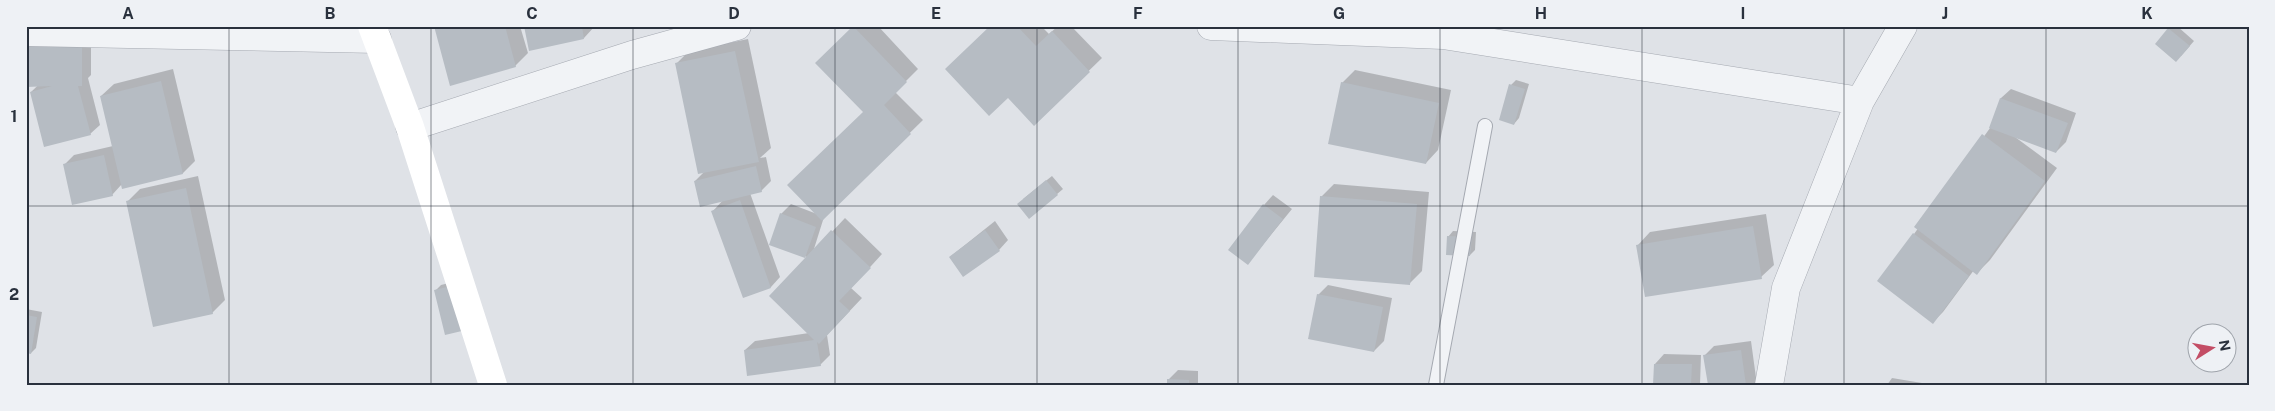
<svg xmlns="http://www.w3.org/2000/svg" width="2275" height="411" viewBox="0 0 2275 411" font-family="'Public Sans',sans-serif">
<rect width="100%" height="100%" fill="#dfe2e7"/>
<path fill="#0003" d="M435,26H520L528,53L515,66Z
M525,26H595L584,38Z
M854,26H878L918,69L895,92L923,120L824,217L813,252L845,218L882,254L851,288L862,298L827,335L830,355L820,365L745,350L755,341L809,333L807,257L770,244L781,214L791,204L817,214L864,112L817,63Z
M991,26H1041L1049,34L1058,26H1071L1102,58L1034,124Z
M2172,26H2177L2194,41L2181,56L2169,29Z
M91,34V75L88,78L100,125L90,134L31,92Z
M748,39L771,148L760,158L766,157L771,181L761,191L750,193L780,277L771,287L744,297L713,211L724,199L695,181L704,172L676,64L689,51Z
M173,69L195,161L183,173L122,184L112,195L64,165L74,155L113,146L101,96L114,84Z
M1355,70L1451,90L1438,150L1426,163L1342,83Z
M1516,80L1529,84L1519,118L1514,124L1511,85Z
M2011,89L2076,113L2066,142L2056,152L2015,137L2057,168L1990,260L1977,273L1974,270L1943,312L1933,322L1914,234L1990,128L2001,98Z
M198,176L225,300L212,313L128,201L140,189Z
M1052,176L1063,189L1029,218L1023,199Z
M1334,184L1429,192L1422,271L1410,283L1321,197Z
M1273,195L1292,209L1248,263L1264,205Z
M1766,214L1774,265L1761,277L1638,245L1650,232Z
M995,221L1008,240L999,250L950,257Z
M1453,231L1476,232L1475,250L1470,255L1448,237Z
M461,280L466,329L436,290L441,285Z
M1328,285L1392,298L1384,341L1374,351L1318,295Z
M26,309L42,312L36,348L31,353L26,352Z
M1751,341L1757,385H1709L1705,355L1714,346Z
M1664,354L1701,355L1700,385H1655V364Z
M1178,370L1198,371V385H1168V380Z
M1892,378L1922,383V385H1887Z"/>
<path fill="#b6bcc3" d="M434,26H505L516,67L450,86Z
M524,26H582L584,39L529,51Z
M853,26L907,82L884,105L911,134L822,221L787,185L863,112L815,63Z
M990,26H1017L1036,46L1052,31L1090,72L1034,126L1008,98L989,116L945,69Z
M2168,28L2190,46L2176,62L2155,44Z
M82,43V86H78L91,135L44,147L30,92L52,86L26,87V44Z
M735,51L759,162L698,174L675,63Z
M161,81L183,174L122,189L100,96Z
M1341,82L1439,103L1426,164L1328,144Z
M1509,84L1525,89L1514,125L1499,120Z
M2000,98L2068,123L2056,153L1989,128Z
M1982,134L2045,181L1977,275L1914,227Z
M104,155L113,196L72,205L63,164Z
M756,166L762,192L700,207L694,181Z
M1046,180L1058,195L1029,219L1017,204Z
M186,188L213,314L153,327L126,201Z
M1320,196L1417,204L1410,285L1314,277Z
M740,200L771,288L743,298L711,211Z
M1263,204L1283,219L1248,265L1228,250Z
M780,213L816,227L805,258L831,230L871,268L839,301L850,311L819,344L817,342L821,366L747,376L744,350L814,340L769,296L805,258L769,245Z
M1753,226L1762,279L1645,297L1636,245Z
M985,230L1000,251L963,277L949,257Z
M1913,233L1969,276L1933,324L1877,281Z
M1447,236L1472,237L1470,256L1446,255Z
M456,285L466,330L445,335L434,290Z
M1317,294L1383,307L1374,352L1308,339Z
M26,315L37,317L31,354L26,353Z
M1741,350L1746,385H1708L1703,355Z
M1654,364H1692L1691,385H1653Z
M1167,379L1189,380V385H1167Z"/>
<g fill="none" stroke-linecap="round" stroke-linejoin="round">
<defs>
<path id="lane" d="M1436,385L1485,126"/>
<path id="street" d="M1211,26L1443,35L1860,101
M26,32L377,39
M410,127L632,55L737,26
M1769,385L1786,288L1860,101L1903,26"/>
</defs>
<use href="#lane" stroke="#a5a9b1" stroke-width="16"/>
<use href="#street" stroke="#a5a9b1" stroke-width="29"/>
<use href="#lane" stroke="#f1f3f6" stroke-width="14"/>
<use href="#street" stroke="#f1f3f6" stroke-width="28"/>
<path stroke="#fff" stroke-width="28" d="M372,26L410,127L493,385"/>
</g>
<path fill="none" stroke="#29313d" stroke-width="1" stroke-opacity="0.55" d="M229,26V385M431,26V385M633,26V385M835,26V385M1037,26V385M1238,26V385M1440,26V385M1642,26V385M1844,26V385M2046,26V385M26,206H2249"/>
<rect width="2275" height="411" fill="none" stroke="#eef1f5" stroke-width="55"/>
<g transform="translate(2212 348) rotate(79)"><circle r="24" fill="#eef1f5" stroke="#9fa4ab"/>
<path d="M0-4L9 19L0 12L-9 19Z" fill="#c34d65"/>
<text y="-8" font-size="14" font-weight="bold" text-anchor="middle" fill="#29313d">N</text>
</g>
<rect x="28" y="28" width="2220" height="356" fill="none" stroke="#29313d" stroke-width="2"/>
<g font-size="16" text-anchor="middle" font-weight="bold" fill="#29313d">
<text x="128" y="19">A</text>
<text x="330" y="19">B</text>
<text x="532" y="19">C</text>
<text x="734" y="19">D</text>
<text x="936" y="19">E</text>
<text x="1138" y="19">F</text>
<text x="1339" y="19">G</text>
<text x="1541" y="19">H</text>
<text x="1743" y="19">I</text>
<text x="1945" y="19">J</text>
<text x="2147" y="19">K</text>
<text x="14" y="122">1</text>
<text x="14" y="300">2</text>
</g>
</svg>
